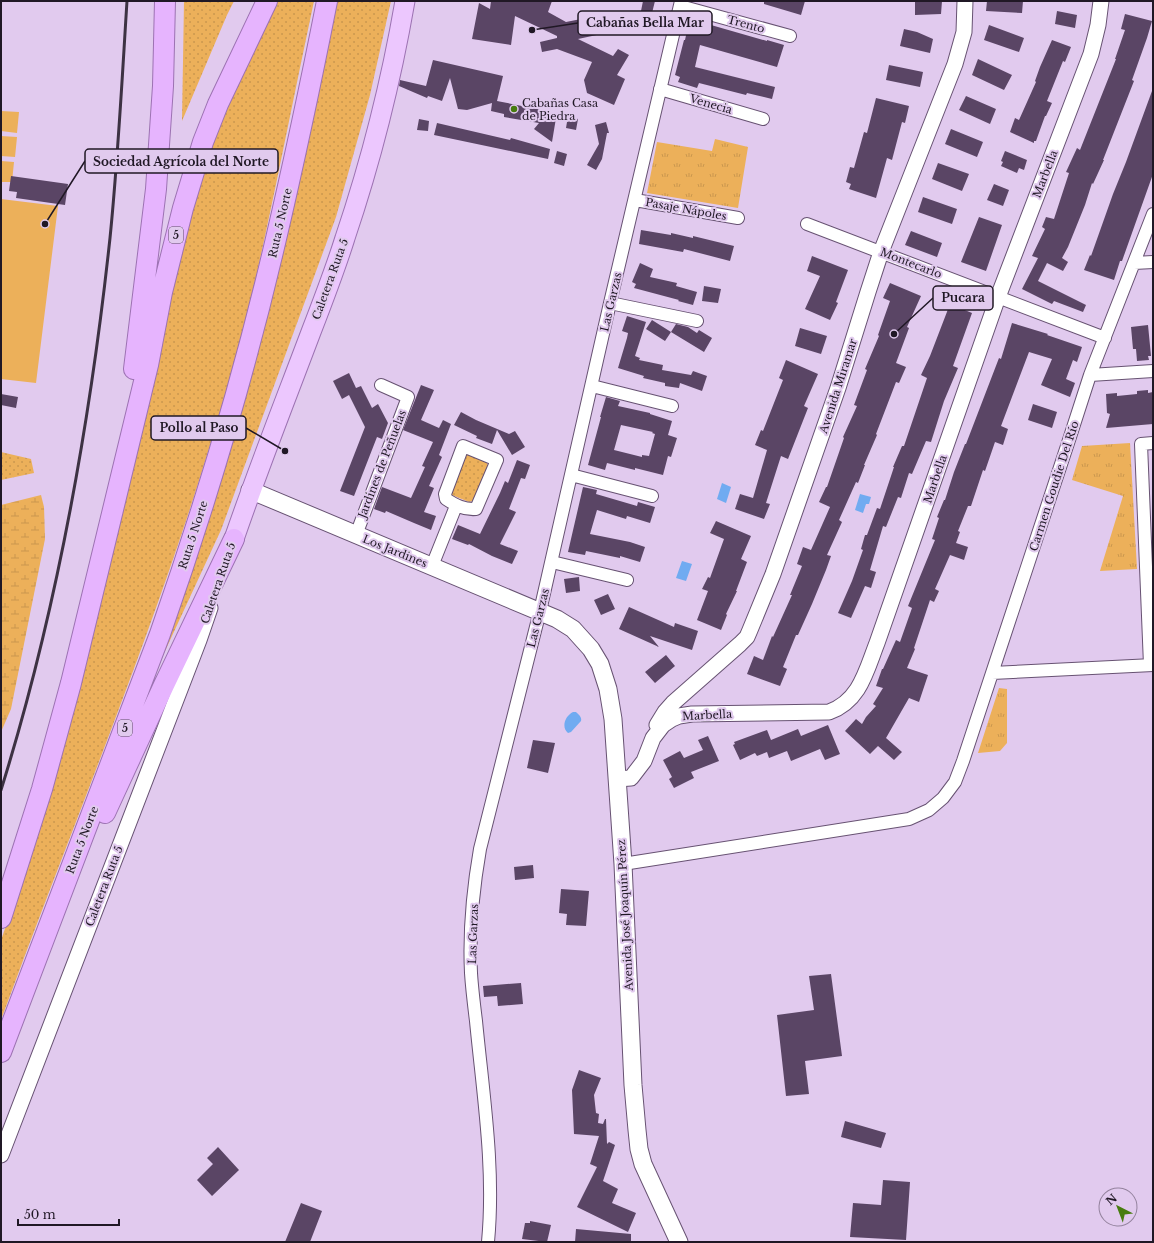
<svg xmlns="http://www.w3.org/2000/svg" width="1154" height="1243" viewBox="0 0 1154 1243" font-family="'Libre Baskerville',serif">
<defs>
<pattern id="grass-dots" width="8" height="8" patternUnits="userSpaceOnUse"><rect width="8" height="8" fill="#ecb05a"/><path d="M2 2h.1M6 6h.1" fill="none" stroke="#ca974e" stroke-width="1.8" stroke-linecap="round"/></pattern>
<pattern id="wetland-marsh" width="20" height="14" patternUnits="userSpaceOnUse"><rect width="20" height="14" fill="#ecb05a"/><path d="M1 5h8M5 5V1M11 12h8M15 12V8" fill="none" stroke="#ca974e"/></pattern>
<pattern id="park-tufts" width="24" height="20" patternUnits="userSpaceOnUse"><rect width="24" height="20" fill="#ecb05a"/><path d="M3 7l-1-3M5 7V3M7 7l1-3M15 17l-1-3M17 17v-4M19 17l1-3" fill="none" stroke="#ca974e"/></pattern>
</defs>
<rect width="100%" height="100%" fill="#e1caee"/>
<path fill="url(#grass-dots)" d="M184,1H234L227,15L182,121Z
M273,1H314C290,113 269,226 242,337C234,368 224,399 215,429C155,630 73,823 1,1020V940L7,923L198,178L209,140Z
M335,1H391L370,95L336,217L221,530L147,690Z
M1,452L31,459L34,473L1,480Z
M469,453L486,460L488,466L475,500L469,502L452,495L450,489L464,455Z"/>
<path fill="url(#wetland-marsh)" d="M41,495L44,507L45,539L11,709L1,732V505Z"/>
<path fill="url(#park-tufts)" d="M715,139L748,147L738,208L647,193L657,142L712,151Z
M1130,443L1137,569L1100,571L1123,496L1072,480L1082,446Z
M999,688L1007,689V743L1000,751L978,753Z"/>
<path fill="#ecb05a" d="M1,111L19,112L17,133L1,131Z
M1,136L17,137L15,157L1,156Z
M1,161L14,162L12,182H1Z
M1,199L58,206L36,383L1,379Z"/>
<path fill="#70abf1" d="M722,483L731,487L726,503L717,499Z
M860,494L871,497L869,504H866L863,513L855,510Z
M682,561L692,564L686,581L676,578Z
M573,712H576C579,715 582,717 581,721L571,732L568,733C561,727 565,716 573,712Z"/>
<path fill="#5a4565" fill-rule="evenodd" d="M491,1H552L548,12L566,22L581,19L583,28L604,23L606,33L578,39L613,56L618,49L629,55L617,75L625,79L614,105L587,93L584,80L592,62L557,49L542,52L540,42L557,38V36L515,16L511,45L472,39L479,3L490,9Z
M643,1H655L652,13L641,11Z
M764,1H805L801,15L764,4Z
M915,1H942L941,14L915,15Z
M987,1H1023L1022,13L986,11Z
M1057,11L1077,15L1075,28L1055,24Z
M1125,14L1152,21L1147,38L1132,80L1134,81L1103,160H1104L1093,184L1092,183L1085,205L1068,247L1062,258L1068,262L1063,271L1047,263L1038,281L1086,305L1083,312L1054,301L1052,304L1022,289L1038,258L1032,256L1045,229L1042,227L1046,217L1054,219L1069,173L1066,172L1077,148L1080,150L1116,59H1115L1125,30L1121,29Z
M690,17L704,20V23L767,41V40L784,45L777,67L700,45L695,67L775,87L772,99L747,93L746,95L699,83L697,88L678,82L680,77L675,75L684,40H685Z
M989,25L1024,38L1019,52L984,40Z
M904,29L917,32L933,39L930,53L900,46Z
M1052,40L1071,47L1065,62L1063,61L1047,101L1052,103L1046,116H1045L1036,141H1034V143L1010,132L1015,118L1019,120L1036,82L1035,81L1040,67Z
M978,59L1012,75L1004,90L972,75Z
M433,60L503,76L497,101L547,111L556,118L552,142L534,129L539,123L504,117V114L491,111L492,103L467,110L458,109L450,78L442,101L428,96L427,98L399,86L400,80L426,86Z
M889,65L923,72L920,87L886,80Z
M1152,91H1153V174L1122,261H1120L1114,280L1084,270L1090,255L1091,256L1113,194L1126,162Z
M966,96L996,109L990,124L959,110Z
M876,98L909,106L905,123L902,122L892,160L887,158L876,198L849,189L851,184L846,182L850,167L854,168L864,132L867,133Z
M568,116L578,119L576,130L566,128Z
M419,119L429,121L428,131L417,130Z
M606,122L609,133H607L602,159L596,170L587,165L599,144L595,125Z
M437,123L510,140L511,138L550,149L548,159L434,135Z
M951,129L983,142L977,157L945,144Z
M557,151L567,154L564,166L554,163Z
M1005,151L1027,160L1024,170L1019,168L1017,173L1001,166L1003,162L1001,161Z
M938,163L969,174L962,191L932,179Z
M11,176L68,184L65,205L16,198L17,192L9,191Z
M994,184L1009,190L1003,206L987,200Z
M923,197L957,209L952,224L918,212Z
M979,217L1002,225L986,271L961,262Z
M641,230L671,235V233L693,238V236L734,246L730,261L684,249L683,252L639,244Z
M911,231L942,243L937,257L905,245Z
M812,256L848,270L836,302L838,303L830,320L805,309L820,276L807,271Z
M640,263L653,269L650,277L677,283L676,286L697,292L693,305L678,301L679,300L634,288L636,284L632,282Z
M890,283L921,296L907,327L909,328L896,363L906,367L899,383L896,382L876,434L877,435L864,465H865L858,483L856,482L839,520L842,522L827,555L831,556L826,570L812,604L798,635H796L783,667L787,669L780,686L747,674L754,656L763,660L772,636L773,637L792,595H790L802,566L797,564L803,547L811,550L830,507L819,502L826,487H827L844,438L843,437L857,406L854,405L867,370L865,369L879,336L878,335L890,301L883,298Z
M704,286L721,289L718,303L702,301Z
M950,304L972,313L953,366L958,368L944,401L931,442L926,441L912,474L909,473L901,498L898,497L886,527L883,526L870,570L876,572L871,588L865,586L851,618L838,613L852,581L863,550L861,549L865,535H867L877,508L880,509L894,467H893L902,446H904L927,378L921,375L930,356Z
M627,316L646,322L635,356L640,358L639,360L663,365L662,370L691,375L693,371L707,376L702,391L680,383L679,388L665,386V383L643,378L644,376L618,368L627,338L628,333L622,331Z
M652,320L671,332L665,341L646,329Z
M1012,323L1048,334L1047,335L1082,347L1077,362L1073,360L1066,379L1075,383L1070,397L1041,385L1052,359L1029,352L1001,426L1008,429L1003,445L995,442L985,471L983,470L971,506H968L958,531L960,532L956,543L968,547L964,560L950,555L935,589L939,591L934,602L930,600L914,648L915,649L907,668L928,675L919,702L909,698L886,738L902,752L894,760L878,746L870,754L845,731L856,719L862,724L866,717L876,706L873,704L883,688L876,686L882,669H883L896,640L900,642L912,608L908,606L935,540L932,539L939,518L937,517L944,500H945L954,472L965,444H966L999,358L1001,359Z
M676,324L688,327L697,333L699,330L712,338L704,352L671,332Z
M1148,325L1151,356H1148L1149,360L1137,361L1136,349H1133L1131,327Z
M800,328L827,336L821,354L795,346Z
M786,360L818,374L804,406L808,408L788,459L781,456L766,503L770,504L764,519L735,509L740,494L753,498L767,450L755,445L761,430L763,431L783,380L779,378Z
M349,373L356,388L361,386L372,408L378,404L388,423L382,439L377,437L354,496L340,491L365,427L349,395L342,399L333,381Z
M421,385L434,390L421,420L439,428L443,420L451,424L439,455L442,457L429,486L434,488L424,512L436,516L431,530L414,523L386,511L385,513L374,509L382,487L411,498L425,467L422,466L433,442L403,430Z
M1148,390V393L1153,392V424L1106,428L1110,414L1107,413L1106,394L1117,393V396L1137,394V391Z
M1,394L18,397L16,408L1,405Z
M606,397L620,401L618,406L650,413V414L672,421L668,435L677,438L671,457L668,456L663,475L635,468V470L607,463L605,470L588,465L601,417H600ZM621,425L653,432L652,433L655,434L649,456L642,455V457L614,450Z
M1033,404L1057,412L1052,428L1028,420Z
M461,412L476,420L509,434L515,431L525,447L512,455L497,430L492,444L476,438L477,436L454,425Z
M517,460L530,465L525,479L521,478L509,509L516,512L500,544L518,551L512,564L492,556L469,544L468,545L452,539L458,525L480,534L500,493L505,481L508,483Z
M583,487L597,490L596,494L637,506L638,502L655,507L650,523L627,516L626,519L597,510L590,534L630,542L645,547L640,562L620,556V558L586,551L585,555L568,552Z
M716,521L751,536L741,559L747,562L736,591H737L726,614L727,615L721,630L697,620L708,591L702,589L708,577L710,578L724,539L710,533Z
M579,577L580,591L566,593L564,579Z
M608,594L615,609L601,615L594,600Z
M629,607L674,627L675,623L698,631L692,650L650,636L659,647L619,629Z
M666,655L675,666L655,683L645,672Z
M828,725L840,754L825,760L820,749L791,761L787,751L769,758L767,752L757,756L755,753L740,760L733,745L735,744L734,742L767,730L771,740L798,729L801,736Z
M708,736L719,761L691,772L694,778L674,788L669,779L672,777L663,760L680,751L684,758L703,750L698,740Z
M533,740L555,743L548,773L527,768Z
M533,865L534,878L515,880L514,867Z
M561,889L589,891L586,926L566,925L567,914L559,913Z
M831,974L842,1056L805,1061L809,1094L786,1096L777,1015L814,1010L809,976Z
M521,983L523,1004L498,1006L497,996L484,997L483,986Z
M579,1070L601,1078L594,1095L596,1113L599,1114L598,1123L603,1124L605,1119H606L607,1144L609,1142L615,1145L603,1181L618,1189L612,1203L636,1213L628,1232L577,1207L597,1167L590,1164L599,1136L574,1134L572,1090Z
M845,1121L886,1133L881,1148L841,1137Z
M218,1147L239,1170L212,1196L197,1180L213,1164L207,1158Z
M883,1180L910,1182L906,1240L850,1237L853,1203L881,1205Z
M301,1203L322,1211L310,1242H285Z
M530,1221L551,1225L547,1242L522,1239L525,1223H530Z
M576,1229L631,1234V1242H575Z"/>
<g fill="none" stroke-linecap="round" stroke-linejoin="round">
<defs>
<path id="minor" d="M680,6L790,36
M660,89L763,119
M635,200L738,218
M807,224L1105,338
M1134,263L1153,262
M610,303L697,321
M1090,375L1153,371
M592,386L672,406
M463,446L497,460L476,509C464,510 455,505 446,499L445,494Z
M571,475L652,496
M356,535L408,397L381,385
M552,562L627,580
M432,566L456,506
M1150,665L1141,444L1153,443
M992,673L1153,665
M623,864L909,819L929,810L943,798L955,782L963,761L1069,440L1090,375L1153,214
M488,1242C495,1168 483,1094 476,1021C474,1005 472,989 471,973C469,932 473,889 480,849L540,611L610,303L681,1"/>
<path id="tertiary" d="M657,725L665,712L673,703L740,644L747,637L750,630L773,574L838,388L868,292L881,252L955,64L964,32L965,1
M617,779L631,778L644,761L653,738L663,725L672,719L679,716L692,714L829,712C860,701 866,671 877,643L998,297L1091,54L1098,25L1101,1
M1,1155L199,640L210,608"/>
<path id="secondary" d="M250,490L557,619L573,629L591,649L600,664L608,689L613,719L623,864L633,1085L637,1130L639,1149L643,1164L679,1242"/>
<path id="primary" d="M234,539C258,469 285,401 311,332C323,301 335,270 345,238C371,161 391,82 405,1"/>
<path id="trunk" d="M134,369L156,189L163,86L165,1
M105,813L164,685L234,539
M1,918L42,789L71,683L148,365L162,292L183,208L203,142L218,104L267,1
M1,1052L160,634C205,506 244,375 275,243C294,162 311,82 327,1"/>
</defs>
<use href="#minor" stroke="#675272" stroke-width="14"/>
<use href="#tertiary" stroke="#675272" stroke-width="17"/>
<use href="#secondary" stroke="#675272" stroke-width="19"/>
<use href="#primary" stroke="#9c72b2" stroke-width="21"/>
<use href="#trunk" stroke="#9c72b2" stroke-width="22"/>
<use href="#minor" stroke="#fff" stroke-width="12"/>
<use href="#tertiary" stroke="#fff" stroke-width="15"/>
<use href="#secondary" stroke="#fff" stroke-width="17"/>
<use href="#primary" stroke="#ecc7fe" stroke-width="19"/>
<use href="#trunk" stroke="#e6b4fe" stroke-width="20"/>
<path stroke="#3d3243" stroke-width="3" d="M1,790C57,611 90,424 110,238C118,159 122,80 127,1"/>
</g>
<circle fill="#477c0f" stroke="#e1caee" stroke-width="1.5" cx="514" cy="109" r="4"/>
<g text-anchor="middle" stroke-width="4" stroke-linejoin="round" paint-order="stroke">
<g fill="#e1caee" stroke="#5a4d61" stroke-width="1">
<rect x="169" y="227" width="14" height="16" rx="3"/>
<rect x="118" y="720" width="14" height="16" rx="3"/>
</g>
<g font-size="10" font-weight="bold" fill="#201825">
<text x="176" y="239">5</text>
<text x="125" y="732">5</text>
</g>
<g font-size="11" fill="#201825" stroke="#e1caee">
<text transform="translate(746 24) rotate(15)" y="4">Trento</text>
<text transform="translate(711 104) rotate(16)" y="4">Venecia</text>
<text transform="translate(1045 174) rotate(-69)" y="4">Marbella</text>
<text transform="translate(686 209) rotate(10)" y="4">Pasaje Nápoles</text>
<text transform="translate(280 223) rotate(-77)" y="4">Ruta 5 Norte</text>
<text transform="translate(911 263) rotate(21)" y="4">Montecarlo</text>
<text transform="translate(330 279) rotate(-70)" y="4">Caletera Ruta 5</text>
<text transform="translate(611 302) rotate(-77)" y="4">Las Garzas</text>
<text transform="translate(838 386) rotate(-72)" y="4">Avenida Miramar</text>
<text transform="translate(382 464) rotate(-69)" y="4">Jardines de Peñuelas</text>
<text transform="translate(935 479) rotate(-71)" y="4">Marbella</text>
<text transform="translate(1054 486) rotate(-72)" y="4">Carmen Goudie Del Río</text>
<text transform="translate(193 535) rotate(-72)" y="4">Ruta 5 Norte</text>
<text transform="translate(395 551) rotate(22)" y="4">Los Jardines</text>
<text transform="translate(218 583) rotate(-71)" y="4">Caletera Ruta 5</text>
<text transform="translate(538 618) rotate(-76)" y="4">Las Garzas</text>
<text transform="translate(707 715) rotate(-3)" y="4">Marbella</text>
<text transform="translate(82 840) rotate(-69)" y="4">Ruta 5 Norte</text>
<text transform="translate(104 886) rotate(-69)" y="4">Caletera Ruta 5</text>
<text transform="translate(625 915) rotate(-93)" y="4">Avenida José Joaquín Pérez</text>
<text transform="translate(473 934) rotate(-88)" y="4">Las Garzas</text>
</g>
<g font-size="11" fill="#201825" stroke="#e1caee" text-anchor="start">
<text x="522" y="107">Cabañas Casa<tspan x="522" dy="13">de Piedra</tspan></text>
</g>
</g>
<path fill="none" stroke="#201825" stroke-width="1.5" d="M532 30L578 23M45 224L85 161M894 334L933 298M285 451L246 428"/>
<g fill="#201825" stroke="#e1caee" stroke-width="1.5">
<circle cx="532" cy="30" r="4"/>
<circle cx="45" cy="224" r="4"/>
<circle cx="894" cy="334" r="4"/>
<circle cx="285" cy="451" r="4"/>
</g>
<g fill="#e1caee" stroke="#201825" stroke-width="1.5">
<rect x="578" y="11" width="134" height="24" rx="4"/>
<rect x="85" y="149" width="193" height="24" rx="4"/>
<rect x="933" y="286" width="60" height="24" rx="4"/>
<rect x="151" y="416" width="95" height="24" rx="4"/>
</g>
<g font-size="12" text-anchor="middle" font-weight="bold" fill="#201825">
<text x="645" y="27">Cabañas Bella Mar</text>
<text x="181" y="166">Sociedad Agrícola del Norte</text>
<text x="963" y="302">Pucara</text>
<text x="199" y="432">Pollo al Paso</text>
</g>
<rect width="1154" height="1243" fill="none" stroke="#201825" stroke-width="4"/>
<g transform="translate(1118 1207) rotate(318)"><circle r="19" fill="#e1caee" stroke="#94839e"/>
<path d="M0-3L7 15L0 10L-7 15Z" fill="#477c0f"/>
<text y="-6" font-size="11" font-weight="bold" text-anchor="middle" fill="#201825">N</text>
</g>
<path d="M18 1219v6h101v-6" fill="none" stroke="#201825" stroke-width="2"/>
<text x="24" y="1219" font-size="12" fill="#201825" stroke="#e1caee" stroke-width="3" paint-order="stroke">50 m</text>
</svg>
